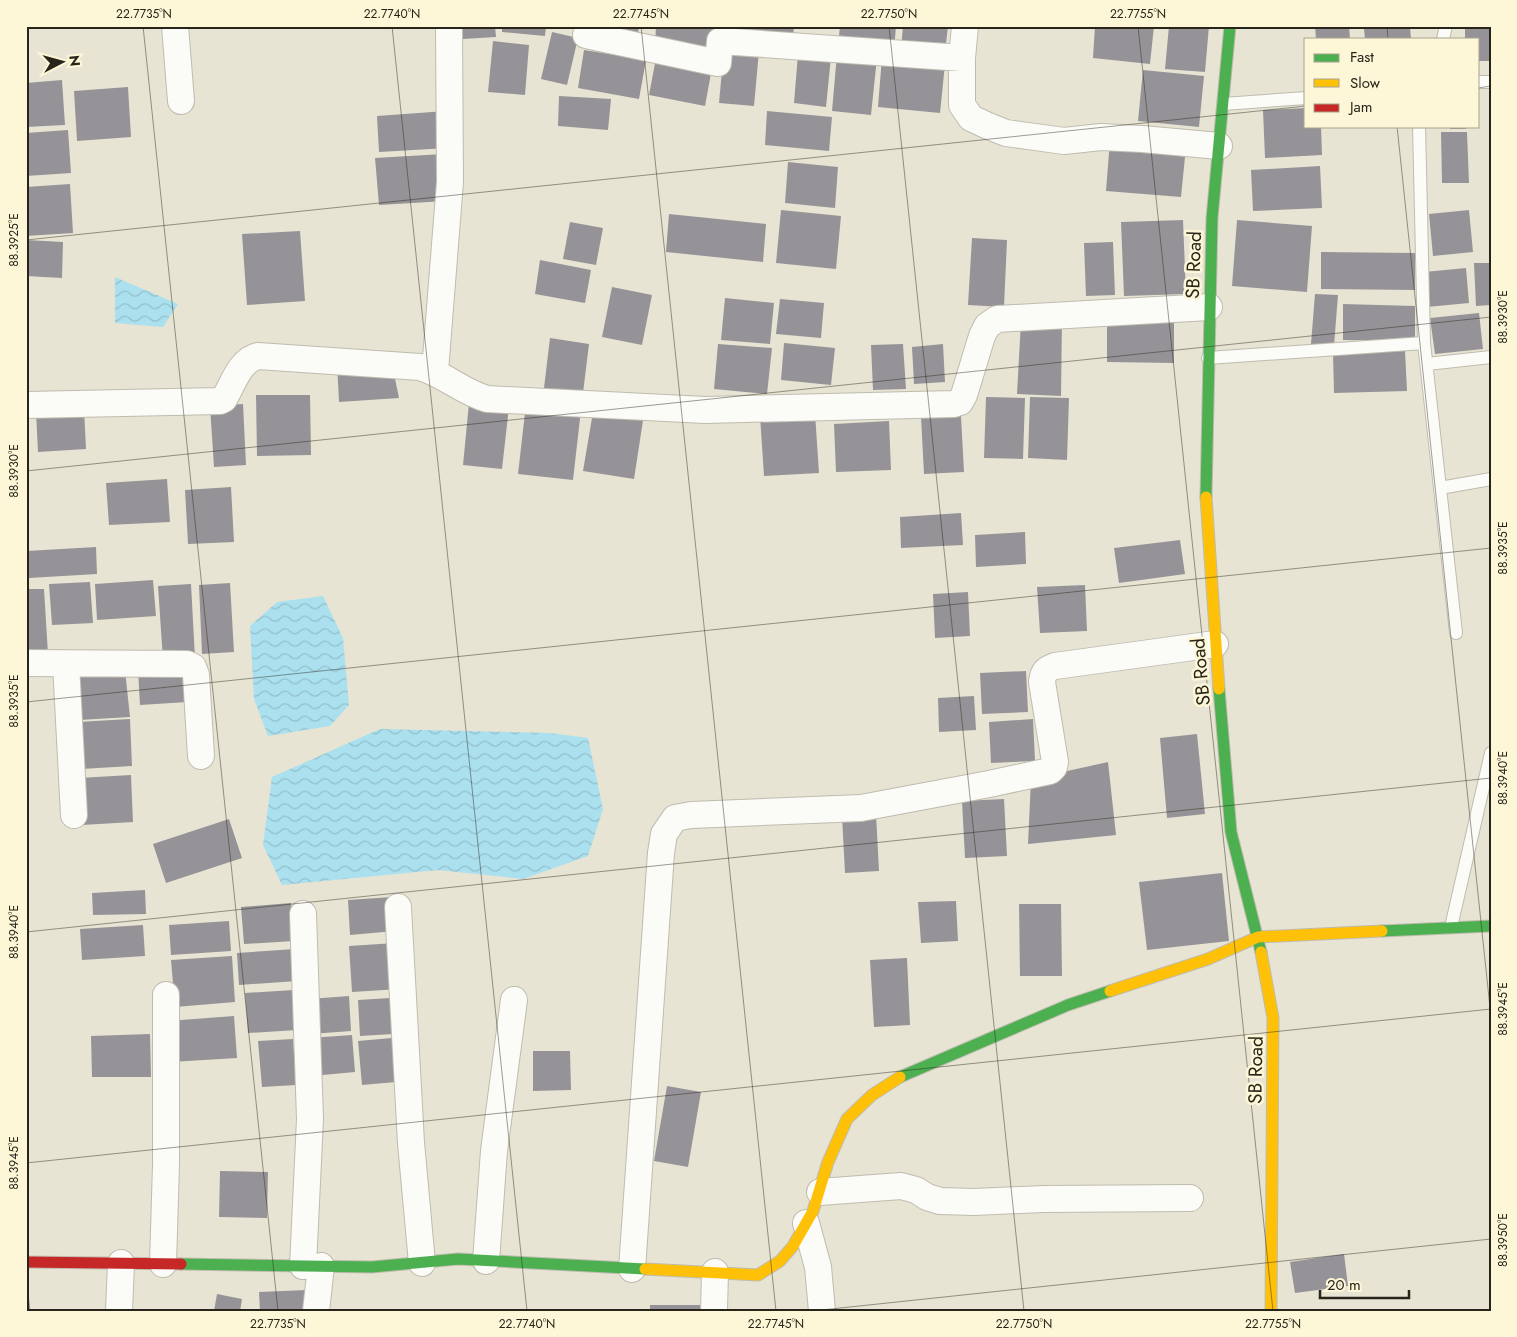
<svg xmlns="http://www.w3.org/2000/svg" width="1517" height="1337" viewBox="0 0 1517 1337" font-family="Jost,sans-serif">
<defs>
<pattern id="water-waves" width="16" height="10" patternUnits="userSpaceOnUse" patternTransform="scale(1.25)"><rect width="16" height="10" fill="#abe0ef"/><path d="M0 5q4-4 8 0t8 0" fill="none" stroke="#93c0cc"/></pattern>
</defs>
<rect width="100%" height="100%" fill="#e7e4d3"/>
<path fill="url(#water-waves)" d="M115,277L178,304L163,327L115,323Z
M323,596L343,638L349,705L330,726L268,736L254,699L250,626L277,602Z
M380,729L550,733L588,738L603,809L588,856L523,879L438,870L282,885L263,845L272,777Z"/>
<path fill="#969398" d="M463,26H495L496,37L463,39Z
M502,26H546L545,36L502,32Z
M592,26H639L638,34Z
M656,26H713L710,51L655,46Z
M746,26H794L793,36L745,32Z
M840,26H896L894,51L838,46Z
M903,26H948L945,53L901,48Z
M1095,26H1154L1150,64L1093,58Z
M1169,26H1209L1205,72L1165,69Z
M1315,26H1349L1350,39H1316Z
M1465,26H1491V61H1478V39H1465Z
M1410,27L1411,39H1365L1364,29Z
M552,32L578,38L567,85L541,79Z
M493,41L529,45L525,95L488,92Z
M724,48L759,51L754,106L719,103Z
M584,50L646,60L639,99L578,88Z
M798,54L831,57L826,107L794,103Z
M837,54L877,58L871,115L832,111Z
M882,57L945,64L940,113L878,107Z
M656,58L712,68L705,106L649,95Z
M1143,70L1204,76L1199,127L1138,121Z
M62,80L65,125L26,127V83Z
M128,87L131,137L77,141L74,91Z
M559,96L611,99L608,130L558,126Z
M1306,108V126H1321L1322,155L1265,158L1263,110Z
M446,111L448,148L379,152L377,116Z
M767,111L832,117L829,151L765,145Z
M1450,126H1466V129H1450Z
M68,130L71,173L26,176V133Z
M1441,132H1467L1469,183H1442Z
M1110,140L1186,147L1181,197L1106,191Z
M443,154L446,201L379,205L375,158Z
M788,162L838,167L835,208L785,203Z
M1320,166L1322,208L1253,211L1251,170Z
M70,184L73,233L26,236V187Z
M781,210L841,216L836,269L776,263Z
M1469,210L1473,252L1433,256L1429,214Z
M669,214L766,224L763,262L666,252Z
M1183,220L1186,294L1124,296L1121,222Z
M1237,220L1312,226L1307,292L1232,286Z
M570,222L603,228L596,265L563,259Z
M300,231L305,301L247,305L242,234Z
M972,238L1007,240L1004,307L968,305Z
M26,240L63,242L62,278L26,276Z
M1113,242L1115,295L1086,296L1084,243Z
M1321,252L1415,253V290L1321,289Z
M540,260L591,270L585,303L535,294Z
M1474,263H1491V305L1476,306Z
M1466,268L1469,303L1427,307L1424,272Z
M612,287L652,295L642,345L602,337Z
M1315,294L1338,295L1334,346L1311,344Z
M725,298L774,303L770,344L721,340Z
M780,299L824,303L821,338L776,334Z
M1343,304L1415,306V341L1343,340Z
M1107,313H1174V363L1107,362Z
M1479,313L1483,349L1435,354L1430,318Z
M1062,319L1061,396L1017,394L1021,321Z
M550,338L589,344L583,393L544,388Z
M784,343L835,348L831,385L781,380Z
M718,344L772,348L767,394L714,389Z
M903,344L906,389L873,390L871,345Z
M943,344L945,382L914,384L912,347Z
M1405,351L1407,391L1334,393L1333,353Z
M337,363L393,369L399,398L339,402Z
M256,395H310L311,455L257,456Z
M986,397L1025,398L1023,459L984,458Z
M1030,397L1069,398L1067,460L1028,458Z
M469,403L509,407L502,469L463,465Z
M243,404L246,465L214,467L210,406Z
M526,404L581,410L573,480L518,474Z
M594,406L644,414L634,479L583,471Z
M84,409L86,449L38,452L36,412Z
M815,413L819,473L764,476L760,416Z
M961,416L964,472L924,474L921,417Z
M889,421L891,470L836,472L834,424Z
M167,479L170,522L109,525L106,483Z
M231,487L234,542L188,544L185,490Z
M961,513L963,545L901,548L900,517Z
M1025,532L1026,564L976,567L975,535Z
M1180,540L1185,574L1119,583L1114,548Z
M96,547L97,574L29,578L27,551Z
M153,580L156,616L97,620L95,584Z
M90,582L93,623L52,625L49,584Z
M230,583L234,652L202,654L199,585Z
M191,584L195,658L163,660L158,586Z
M1085,585L1087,631L1040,633L1037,587Z
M26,589H44L48,654L27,651Z
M968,592L970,636L935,638L933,594Z
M125,670L130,717L79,720L76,674Z
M138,670H184L187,702L140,705Z
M1026,671L1028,712L982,714L980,673Z
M26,686H28L29,705H26Z
M974,696L976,730L939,732L938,698Z
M130,719L132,766L81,769L78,722Z
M1033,719L1035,761L991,763L989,722Z
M1197,734L1205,814L1167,818L1160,738Z
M1108,762L1116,835L1028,844L1031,779Z
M131,775L133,822L82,825L79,778Z
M1004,799L1007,856L965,858L962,801Z
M876,814L879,871L845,873L842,816Z
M229,819L242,858L166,883L153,844Z
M1222,873L1229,941L1147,950L1139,882Z
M145,890L146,914L93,915L92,893Z
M392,897L395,931L350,935L348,900Z
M956,901L958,941L921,943L918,902Z
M291,903L294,941L244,944L241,907Z
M1019,904H1061L1062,976H1020Z
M229,921L231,951L171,955L169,925Z
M143,925L145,956L82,960L80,929Z
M395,943L399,989L352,992L349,946Z
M295,949L297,981L239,985L237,953Z
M232,956L235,1002L175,1007L171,960Z
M907,958L910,1025L874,1027L870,960Z
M294,990L297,1030L248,1033L245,993Z
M349,996L351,1031L311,1034L309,999Z
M390,998L393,1034L360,1036L358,1000Z
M234,1016L237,1058L171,1062L168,1021Z
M150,1034L151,1077H92L91,1036Z
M352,1035L355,1072L312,1076L309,1038Z
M392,1038L396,1082L362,1085L358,1041Z
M293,1039L296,1085L262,1087L258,1041Z
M533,1051H570L571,1090L533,1091Z
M667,1086L701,1092L688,1167L654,1161Z
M220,1171L268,1172L267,1218L219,1217Z
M1344,1254L1348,1286L1295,1293L1290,1262Z
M307,1290L308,1311H260L259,1292Z
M217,1294L242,1299L240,1311H214Z
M650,1305H700V1311H650Z"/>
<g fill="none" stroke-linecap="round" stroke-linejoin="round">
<defs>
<path id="lane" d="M1443,39L1446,26
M1478,82H1491
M1223,104L1306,98
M1419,126L1424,343L1456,633
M1208,358L1424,343
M1427,364L1491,357
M1440,488L1491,479
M1451,927L1491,753"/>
<path id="street" d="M175,26L181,101
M965,26L962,58V105L971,118L986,125L1006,133L1064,141L1101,137L1142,139L1219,146
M586,35L718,63L720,41L962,58
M435,371L450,182L449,26
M26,405L220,401L224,399C233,384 240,360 258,356L420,367C446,375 462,392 487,399L705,410L954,404L960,402L964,395L982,336L987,326L997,319L1209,307
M26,663L187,664L193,667L196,675L201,756
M66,664L74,815
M398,907L411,1143L422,1263
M820,1192L901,1186L916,1190L927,1197L940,1201L974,1202L1043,1199L1190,1198
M806,1223L818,1267L822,1311
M486,1261L494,1151L514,1000
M163,1264L166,1165V995
M303,1266L310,1119L303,914
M632,1269L661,853L664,834L675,818L691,815L861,808L989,784L1050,771L1054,767L1055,762L1042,682C1043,672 1046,669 1055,666L1215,644
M119,1311L121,1263
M316,1311L321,1266
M714,1311L715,1272"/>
<path id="fast" d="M1206,497L1212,218L1230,26
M1219,689L1231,832L1261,952
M1382,931L1491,926
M900,1077L1068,1005L1110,991
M181,1264L372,1267L458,1259L645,1269"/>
<path id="slow" d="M1206,497L1219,689
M1261,952L1273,1018L1271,1311
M1110,991L1208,959L1258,937L1382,931
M645,1269L758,1275L780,1261L793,1246L813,1211L828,1162L847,1119L872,1095L900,1077"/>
<path id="jam" d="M26,1262L181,1264"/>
</defs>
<use href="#lane" stroke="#bfbcaf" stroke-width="14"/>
<use href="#street" stroke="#bfbcaf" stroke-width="28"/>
<use href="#fast" stroke="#bfbcaf" stroke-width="13"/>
<use href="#slow" stroke="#bfbcaf" stroke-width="13"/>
<use href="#jam" stroke="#bfbcaf" stroke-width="13"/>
<use href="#lane" stroke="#fbfbf8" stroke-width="12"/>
<use href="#street" stroke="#fbfbf8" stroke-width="26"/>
<use href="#fast" stroke="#4caf50" stroke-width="11"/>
<use href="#slow" stroke="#ffc107" stroke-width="11"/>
<use href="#jam" stroke="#c62828" stroke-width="11"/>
</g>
<path fill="none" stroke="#272519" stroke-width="1" stroke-opacity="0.45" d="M143,26L278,1311M392,26L527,1311M641,26L776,1311M889,26L1024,1311M1138,26L1273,1311M1387,26L1388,39M1478,88L1491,86M1397,126L1491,1017M26,240L1306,106M26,471L1491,317M26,702L1491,548M26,932L1491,778M26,1163L1491,1009M26,1278L30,1311M812,1311L1491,1239"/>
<g text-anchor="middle" stroke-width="5" stroke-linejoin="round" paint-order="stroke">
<g font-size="19" fill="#272519" stroke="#fdf7d8">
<text transform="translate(1193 265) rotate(-88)" y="7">SB Road</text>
<text transform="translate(1200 672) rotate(-95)" y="7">SB Road</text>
<text transform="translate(1255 1070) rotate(-89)" y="7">SB Road</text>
</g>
</g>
<rect width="1517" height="1337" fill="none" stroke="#fdf7d8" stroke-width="55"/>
<rect x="1304" y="38" width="175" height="90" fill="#fdf7d8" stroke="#a7a38c"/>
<rect x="1314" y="54" width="25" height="8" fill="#4caf50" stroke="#a7a38c"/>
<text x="1350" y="62" font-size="15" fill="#272519">Fast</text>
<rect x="1314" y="79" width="25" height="8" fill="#ffc107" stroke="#a7a38c"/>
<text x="1350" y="88" font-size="15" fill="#272519">Slow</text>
<rect x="1314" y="104" width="25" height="8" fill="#c62828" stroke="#a7a38c"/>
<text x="1350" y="112" font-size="15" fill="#272519">Jam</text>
<g transform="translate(62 62) rotate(84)" stroke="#fdf7d8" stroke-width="4" paint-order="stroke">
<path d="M0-4L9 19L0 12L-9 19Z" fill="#272519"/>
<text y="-8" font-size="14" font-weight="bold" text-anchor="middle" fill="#272519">N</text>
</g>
<path d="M1320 1290v8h89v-8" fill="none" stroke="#272519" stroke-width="2.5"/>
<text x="1327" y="1290" font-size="15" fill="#272519" stroke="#fdf7d8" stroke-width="4" paint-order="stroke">20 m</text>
<rect x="28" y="28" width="1462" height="1282" fill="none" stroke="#272519" stroke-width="2"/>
<g font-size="12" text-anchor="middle" fill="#272519">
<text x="144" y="18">22.7735°N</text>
<text x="392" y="18">22.7740°N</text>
<text x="641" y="18">22.7745°N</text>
<text x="889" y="18">22.7750°N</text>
<text x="1138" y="18">22.7755°N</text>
<text transform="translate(14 240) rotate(-90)" y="4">88.3925°E</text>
<text transform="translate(1503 317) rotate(-90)" y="4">88.3930°E</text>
<text transform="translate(14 471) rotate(-90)" y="4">88.3930°E</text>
<text transform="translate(1503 548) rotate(-90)" y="4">88.3935°E</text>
<text transform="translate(14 701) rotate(-90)" y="4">88.3935°E</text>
<text transform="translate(1503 778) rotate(-90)" y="4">88.3940°E</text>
<text transform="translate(14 932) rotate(-90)" y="4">88.3940°E</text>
<text transform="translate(1503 1009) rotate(-90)" y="4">88.3945°E</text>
<text transform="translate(14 1163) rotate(-90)" y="4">88.3945°E</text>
<text transform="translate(1503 1240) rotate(-90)" y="4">88.3950°E</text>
<text x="278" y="1328">22.7735°N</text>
<text x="527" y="1328">22.7740°N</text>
<text x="776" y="1328">22.7745°N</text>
<text x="1024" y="1328">22.7750°N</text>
<text x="1273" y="1328">22.7755°N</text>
</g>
</svg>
